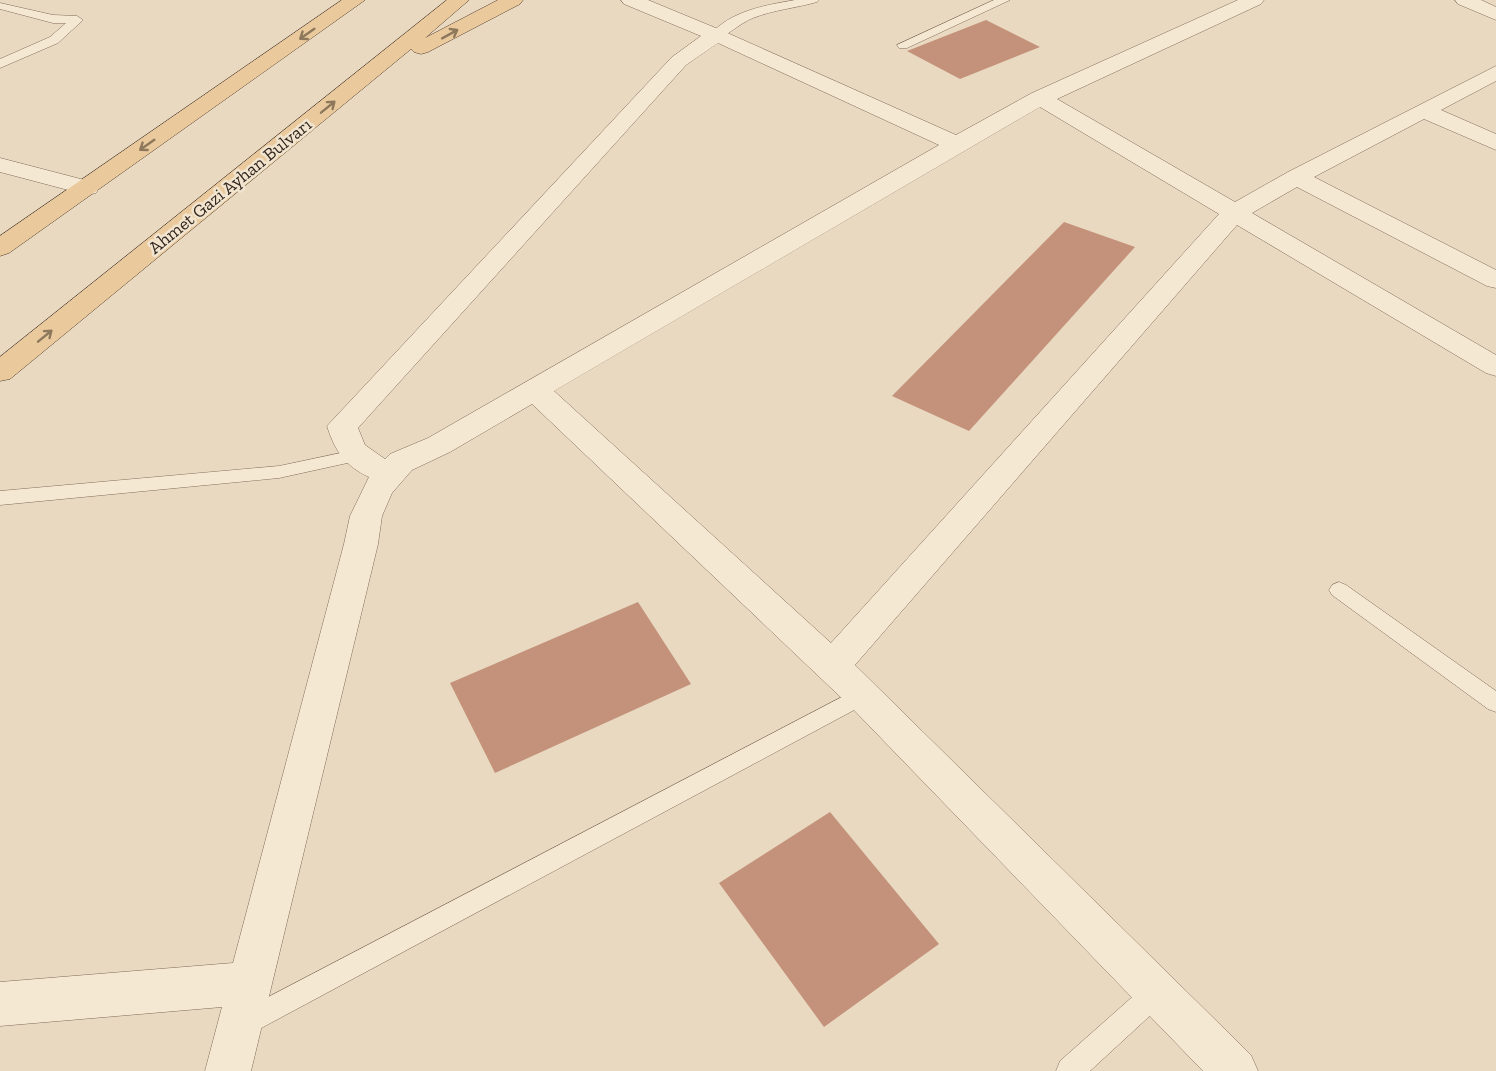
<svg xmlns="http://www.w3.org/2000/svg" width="1496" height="1071" viewBox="0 0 1496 1071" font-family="'Zilla Slab',serif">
<rect width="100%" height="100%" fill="#e9d9c1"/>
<path fill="#c4927a" d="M986,20L1040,47L960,79L907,51Z
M1064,222L1135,247L969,431L892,396Z
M638,602L691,684L495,773L450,683Z
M830,812L939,944L824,1027L719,883Z"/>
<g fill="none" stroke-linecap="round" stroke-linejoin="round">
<defs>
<path id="lane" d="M795,0H819L817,2C796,8 773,10 753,18C740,23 729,35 716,39L710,35C730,11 766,5 795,0Z
M994,0H1010L907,48H899L897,45Z
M0,3L53,15L77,16L83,20L58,43L0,68V59L50,37L66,23H53L0,9Z
M355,450L361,452L364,456L361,460L279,478L0,505V491L279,466Z
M1339,582L1346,585L1496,691V712L1488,709L1332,595L1329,590L1332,585Z
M863,686L871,689L874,695L871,701L252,1033L243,1037L234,1033L230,1024L234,1015Z
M1157,979L1166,983L1170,992L1166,1001L1090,1071H1056L1060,1061L1148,983Z"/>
<path id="street" d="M621,0H648L723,31L956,135L1032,93L1238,0H1264L1261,4L1057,99L1235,202L1288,172L1496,66V81L1441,110L1496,134V150L1424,119L1314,177L1496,270V288L1487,286L1297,187L1252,213L1496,355V376L1486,373L1237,225L855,665L1251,1055L1258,1071H1203L850,706L532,404L450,452L412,470L392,493L382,516L378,544L251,1071H205L222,1007L0,1026V982L233,963L344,544L350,516L369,477C345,466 335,451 327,426L672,57L701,36L624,4ZM718,43L939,145L428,438L390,454L385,459L365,445L358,428L686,65ZM1040,107L1219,214L831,643L554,391Z
M1455,0H1481L1496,7V20L1458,4Z
M0,158L96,183L99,188L96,193L87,195L0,172Z"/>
<path id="primary" d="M342,0H365L9,253L0,256V236Z
M447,0H469L425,38L498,0H523L520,4L428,52L421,54L414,52L411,49L10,379L0,381V357Z"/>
</defs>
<use href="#lane" stroke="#816b5a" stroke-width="1"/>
<use href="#street" stroke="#816b5a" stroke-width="1"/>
<use href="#primary" stroke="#4f3b2e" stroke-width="1"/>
<use href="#lane" fill="#f5e8d3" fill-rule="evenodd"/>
<use href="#street" fill="#f5e8d3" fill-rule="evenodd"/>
<use href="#primary" fill="#eaca9c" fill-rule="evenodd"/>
</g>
<defs><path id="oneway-shaft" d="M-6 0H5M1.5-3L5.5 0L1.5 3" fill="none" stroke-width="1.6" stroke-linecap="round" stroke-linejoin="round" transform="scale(1.5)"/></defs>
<g stroke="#8e785c">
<use href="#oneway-shaft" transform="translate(307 34) rotate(145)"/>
<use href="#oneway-shaft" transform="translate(450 34) rotate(-29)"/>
<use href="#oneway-shaft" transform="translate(328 107) rotate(-39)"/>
<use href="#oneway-shaft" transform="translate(147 145) rotate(145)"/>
<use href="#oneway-shaft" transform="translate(45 336) rotate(-39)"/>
</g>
<g text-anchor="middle" stroke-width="5" stroke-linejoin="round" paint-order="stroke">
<g font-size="18" fill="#32251d" stroke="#f1e5d0">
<text transform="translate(230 186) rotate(-39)" y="6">Ahmet Gazi Ayhan Bulvarı</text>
</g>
</g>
</svg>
